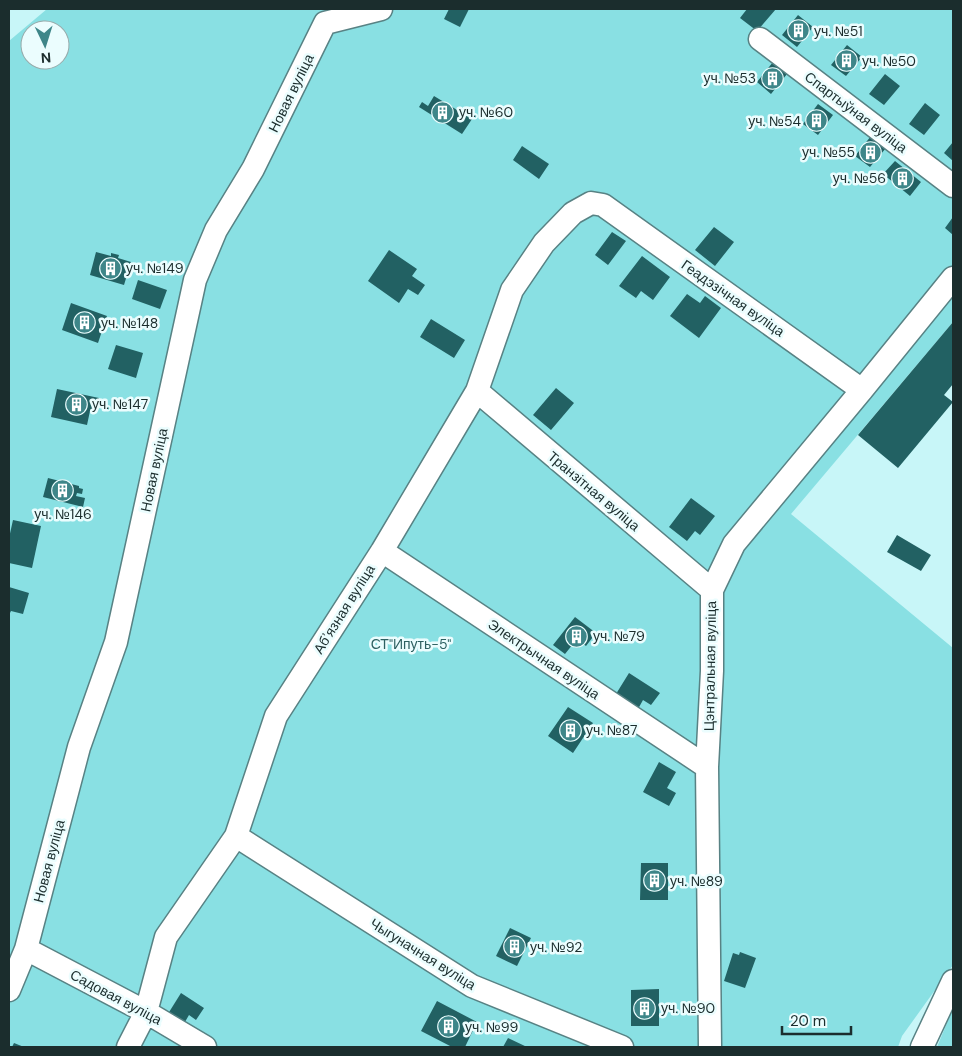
<svg xmlns="http://www.w3.org/2000/svg" width="962" height="1056" viewBox="0 0 962 1056" font-family="'DM Sans',sans-serif">
<rect width="100%" height="100%" fill="#c8f6f8"/>
<path fill="#89e0e3" fill-rule="evenodd" d="M47,9H953V322L791,514L953,648V965L902,1036L898,1047H9V41ZM30,30H60V60H30Z
M953,1010V1047H937L951,1013Z"/>
<path fill="#226163" d="M449,9H469L460,27L444,19Z
M747,9H776L757,31L740,18Z
M798,15L813,27L797,47L782,35Z
M847,45L862,57L846,76L831,65Z
M773,62L787,74L771,94L757,82Z
M885,74L900,86L884,105L869,94Z
M434,96L472,119L462,134L419,107L422,102L428,106Z
M925,103L940,115L924,135L909,124Z
M818,104L833,115L818,135L803,124Z
M871,136L886,148L870,167L855,156Z
M953,142V161L944,153Z
M522,146L549,164L539,179L513,160Z
M895,161L921,182L910,196L883,174Z
M953,217V235L945,228Z
M714,227L734,242L715,266L695,250Z
M612,232L626,241L608,265L595,255Z
M389,250L417,269L412,276L425,285L418,295L408,289L399,303L368,281Z
M96,252L111,256V253L119,255L118,258L131,262L124,285L90,275Z
M642,256L670,277L653,300L641,291L636,298L619,286Z
M138,280L167,290L160,309L132,299Z
M687,294L700,303L705,296L721,308L699,338L670,316Z
M71,303L107,316L98,343L62,330Z
M431,319L465,340L454,358L420,337Z
M953,322V384L944,395L953,402L898,468L858,435Z
M116,345L143,353L136,378L108,369Z
M556,388L574,403L551,430L533,415Z
M57,389L99,398L96,412L90,411L87,425L51,417Z
M48,478L79,486V488L83,489L82,494L77,493L76,496L85,498L83,507L43,497Z
M691,498L715,516L700,535L695,531L687,541L669,527Z
M13,520L41,526L32,568L9,563V538Z
M897,535L931,555L921,571L887,552Z
M9,587L29,593L23,614L11,611L9,615Z
M575,617L596,633L586,646L577,639L565,654L553,645Z
M629,673L660,693L651,705L643,700L638,709L616,694Z
M568,707L593,723L573,753L548,736Z
M659,762L676,772L667,788L676,793L669,806L643,792Z
M641,863H668V900H640Z
M510,928L531,938L517,966L496,956Z
M740,952L756,958L745,988L724,981L733,953L739,955Z
M659,989V1026H631V990Z
M181,993L204,1008L196,1020L189,1015L182,1027L166,1017Z
M437,1001L477,1022L465,1047H452L421,1031Z
M508,1038L527,1047H503Z
M14,1043L24,1047H12Z"/>
<g fill="none" stroke-linecap="round" stroke-linejoin="round">
<defs>
<path id="minor" d="M760,39L953,186
M477,391L712,590
M382,551L707,767
M236,836L472,986L622,1047
M26,949L146,1012L205,1047
M9,990L26,949L79,747L116,642L195,280L216,230L253,169L325,23L381,9
M128,1047L146,1012L166,937L236,836L276,716L382,551L477,391L512,290L544,243L573,213L591,203L603,205L862,390
M710,1047L707,767L712,671V590L734,544L862,390L953,278
M922,1047L953,981"/>
</defs>
<use href="#minor" stroke="#588284" stroke-width="25"/>
<use href="#minor" stroke="#fff" stroke-width="22"/>
</g>
<defs>
<symbol id="building-disc" viewBox="-11 -11 22 22"><circle r="9.5" fill="#3e8689" stroke="#ebfdfe"/><path d="M-4-6H4V6H1V3H-1V6H-4ZM-2.5-4.3h1.7v1.8h-1.7ZM.8-4.3h1.7v1.8H.8ZM-2.5-1h1.7V.8h-1.7ZM.8-1h1.7V.8H.8Z" fill="#fff"/></symbol>
</defs>
<g fill-rule="evenodd">
<use href="#building-disc" x="786" y="18" width="25" height="25"/>
<use href="#building-disc" x="834" y="48" width="25" height="25"/>
<use href="#building-disc" x="760" y="66" width="25" height="25"/>
<use href="#building-disc" x="430" y="100" width="25" height="25"/>
<use href="#building-disc" x="804" y="108" width="25" height="25"/>
<use href="#building-disc" x="858" y="140" width="25" height="25"/>
<use href="#building-disc" x="890" y="166" width="25" height="25"/>
<use href="#building-disc" x="98" y="256" width="25" height="25"/>
<use href="#building-disc" x="72" y="310" width="25" height="25"/>
<use href="#building-disc" x="64" y="392" width="25" height="25"/>
<use href="#building-disc" x="50" y="478" width="25" height="25"/>
<use href="#building-disc" x="564" y="624" width="25" height="25"/>
<use href="#building-disc" x="558" y="718" width="25" height="25"/>
<use href="#building-disc" x="642" y="868" width="25" height="25"/>
<use href="#building-disc" x="502" y="934" width="25" height="25"/>
<use href="#building-disc" x="632" y="996" width="25" height="25"/>
<use href="#building-disc" x="436" y="1014" width="25" height="25"/>
</g>
<g text-anchor="middle" stroke-width="5" stroke-linejoin="round" paint-order="stroke">
<g font-size="14" fill="#1b2d2d" stroke="#ebfdfe" text-anchor="start">
<text x="814" y="36">уч. №51</text>
<text x="862" y="66">уч. №50</text>
<text x="756" y="83" text-anchor="end">уч. №53</text>
<text x="459" y="117">уч. №60</text>
<text x="801" y="126" text-anchor="end">уч. №54</text>
<text x="855" y="157" text-anchor="end">уч. №55</text>
<text x="886" y="183" text-anchor="end">уч. №56</text>
<text x="126" y="273">уч. №149</text>
<text x="101" y="328">уч. №148</text>
<text x="92" y="409">уч. №147</text>
<text x="63" y="519" text-anchor="middle">уч. №146</text>
<text x="593" y="641">уч. №79</text>
<text x="586" y="735">уч. №87</text>
<text x="670" y="886">уч. №89</text>
<text x="530" y="952">уч. №92</text>
<text x="661" y="1013">уч. №90</text>
<text x="465" y="1032">уч. №99</text>
</g>
<g font-size="14" fill="#1b2d2d" stroke="#ebfdfe">
<text transform="translate(291 93) rotate(-64)" y="5">Новая вуліца</text>
<text transform="translate(856 112) rotate(37)" y="5">Спартыўная вуліца</text>
<text transform="translate(733 298) rotate(35)" y="5">Геадэзічная вуліца</text>
<text transform="translate(154 470) rotate(-78)" y="5">Новая вуліца</text>
<text transform="translate(594 491) rotate(40)" y="5">Транзітная вуліца</text>
<text transform="translate(344 609) rotate(-58)" y="5">Абʼязная вуліца</text>
<text transform="translate(544 659) rotate(34)" y="5">Электрычная вуліца</text>
<text transform="translate(710 666) rotate(-89)" y="5">Цэнтральная вуліца</text>
<text transform="translate(49 861) rotate(-75)" y="5">Новая вуліца</text>
<text transform="translate(423 954) rotate(32)" y="5">Чыгуначная вуліца</text>
<text transform="translate(116 997) rotate(28)" y="5">Садовая вуліца</text>
</g>
<g font-size="14" fill="#2d6061" stroke="#ebfdfe">
<text x="411" y="649">СТ"Ипуть-5"</text>
</g>
</g>
<rect width="962" height="1056" fill="none" stroke="#1b2d2d" stroke-width="20"/>
<g transform="translate(45 45) rotate(176)"><circle r="24" fill="#ebfdfe" stroke="#98aaaa"/>
<path d="M0-4L9 19L0 12L-9 19Z" fill="#3e8689"/>
<text y="-8" font-size="14" font-weight="bold" text-anchor="middle" fill="#1b2d2d">N</text>
</g>
<path d="M782 1026v8h69v-8" fill="none" stroke="#1b2d2d" stroke-width="2.5"/>
<text x="790" y="1026" font-size="15" fill="#1b2d2d" stroke="#ebfdfe" stroke-width="4" paint-order="stroke">20 m</text>
</svg>
